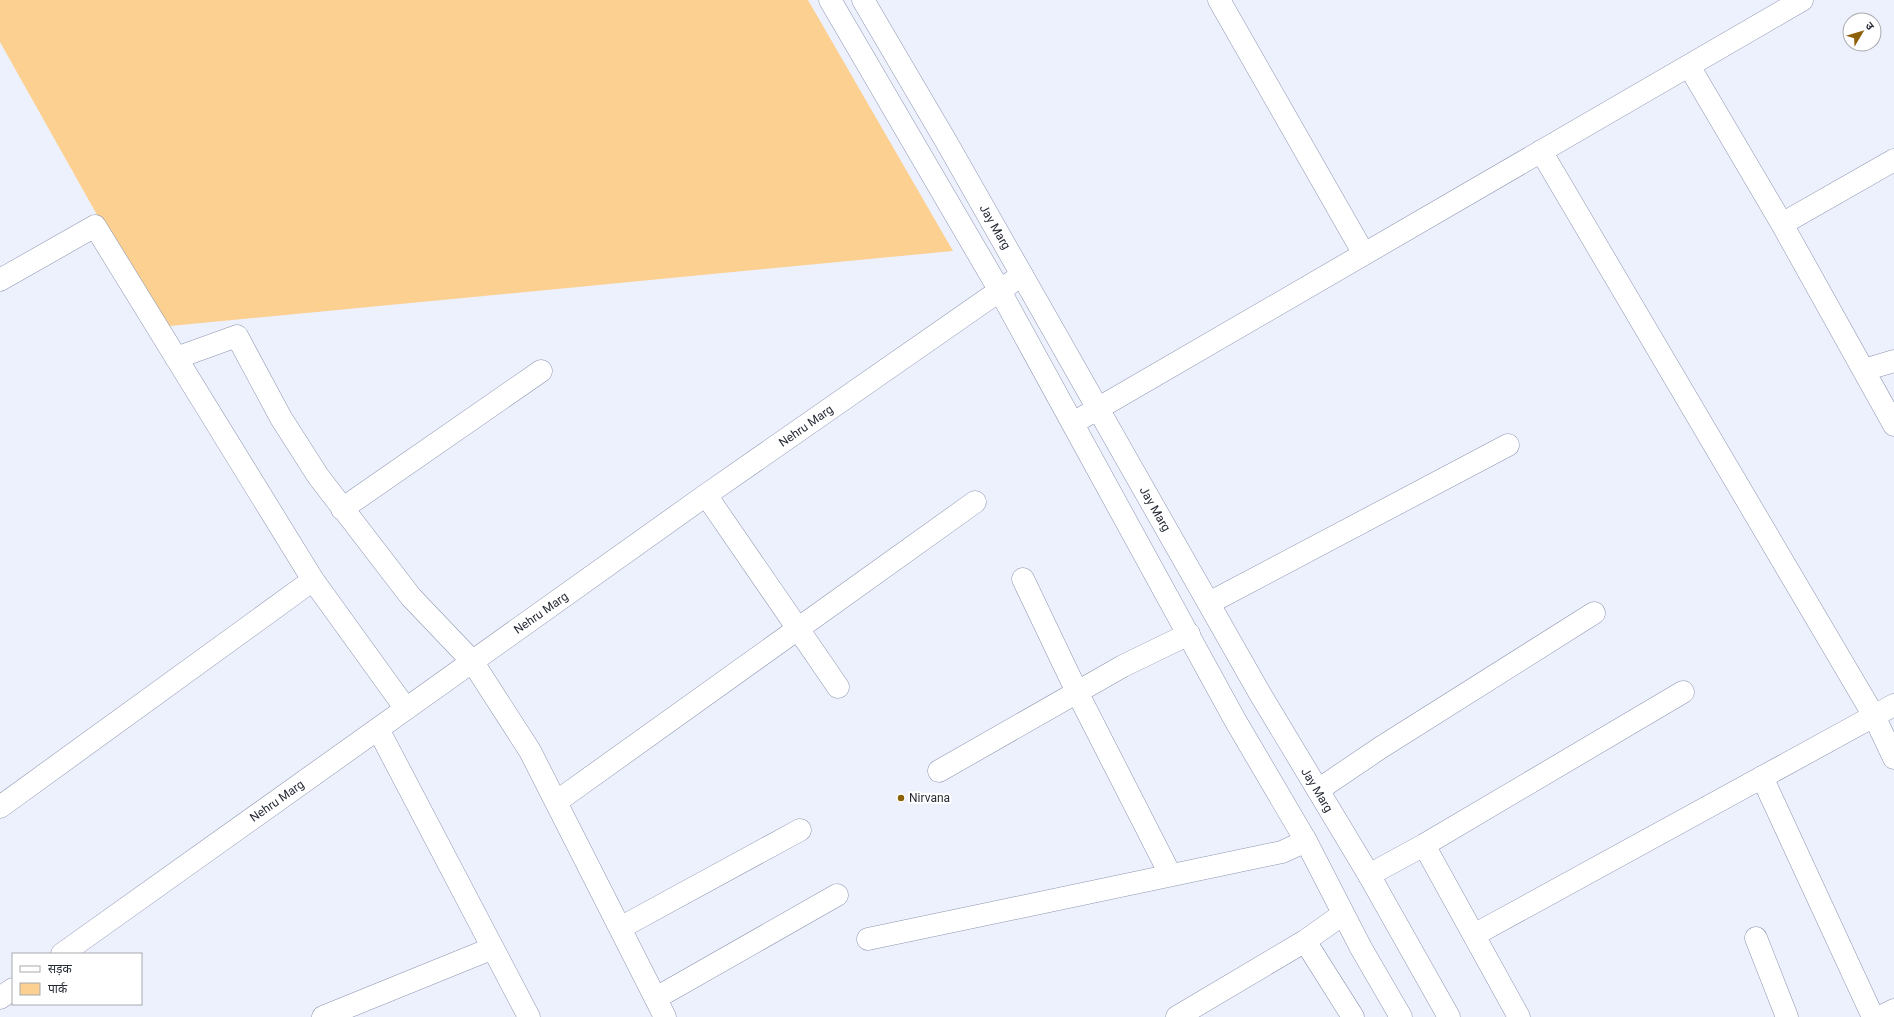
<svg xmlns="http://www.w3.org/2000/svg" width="1894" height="1017" viewBox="0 0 1894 1017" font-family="Roboto,'Noto Sans Devanagari',sans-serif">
<rect width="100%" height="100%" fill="#edf1fd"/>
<path fill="#fbd091" d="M0,0H808L953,251L160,327L0,42Z"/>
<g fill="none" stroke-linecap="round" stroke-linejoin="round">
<defs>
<path id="minor" d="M1219,0L1364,254
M1689,66L1782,224L1894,425
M1541,151L1874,716L1894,758
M1782,224L1894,160
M0,280L95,226L313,580L406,709
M176,358L237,336L281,418L318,476L411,597L472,661L530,751L665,1017
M1864,370L1894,361
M1073,423L1802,0
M706,495L838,687
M342,509L541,371
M1023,579L1077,692L1170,874
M1209,603L1508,445
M378,729L529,1017
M939,771L1123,666L1189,634
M1762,777L1873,1017
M1318,790L1380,748L1594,613
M556,802L975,502
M0,807L313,580
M1424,845L1519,1017
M1369,875L1424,845L1683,692
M620,928L800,830
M1474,935L1894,705
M1756,938L1787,1017
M868,939L1282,852L1306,841
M1305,941L1353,1017
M62,954L706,495L1022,275
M0,998L13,989
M656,998L837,895
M323,1017L493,948
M1177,1017L1305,941L1343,914
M1880,1017L1894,1010"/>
<path id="major" d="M830,0L1000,291L1235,720L1306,841L1361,948L1401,1017
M863,0L947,143L1259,692L1369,875L1449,1017"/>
</defs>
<use href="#minor" stroke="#8c95b0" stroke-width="23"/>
<use href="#major" stroke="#8c95b0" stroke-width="23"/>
<use href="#minor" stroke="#fff" stroke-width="22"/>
<use href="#major" stroke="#fff" stroke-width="22"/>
</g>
<circle fill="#8d6107" stroke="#fff" stroke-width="1.5" cx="901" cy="798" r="4"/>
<g text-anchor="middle" stroke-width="4" stroke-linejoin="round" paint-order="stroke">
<g font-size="12" fill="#262a35" stroke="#fff">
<text transform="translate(995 227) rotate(60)" y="4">Jay Marg</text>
<text transform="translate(806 426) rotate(-35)" y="4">Nehru Marg</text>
<text transform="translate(1155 509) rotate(60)" y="4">Jay Marg</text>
<text transform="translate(541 613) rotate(-35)" y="4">Nehru Marg</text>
<text transform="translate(1317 790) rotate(59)" y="4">Jay Marg</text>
<text transform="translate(277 801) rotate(-35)" y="4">Nehru Marg</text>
</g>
<g font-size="12" fill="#262a35" stroke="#fff" text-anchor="start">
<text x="909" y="802">Nirvana</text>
</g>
</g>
<rect x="12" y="953" width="130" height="52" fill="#ffffff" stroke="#a8aaae"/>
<rect x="20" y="966" width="20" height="6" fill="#ffffff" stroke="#a8aaae"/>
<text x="48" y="973" font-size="12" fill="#262a35">सड़क</text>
<rect x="20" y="983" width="20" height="12" fill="#fbd091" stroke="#a8aaae"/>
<text x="48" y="993" font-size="12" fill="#262a35">पार्क</text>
<g transform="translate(1862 32) rotate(52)"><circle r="19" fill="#ffffff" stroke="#a8aaae"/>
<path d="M0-3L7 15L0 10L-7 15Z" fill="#8d6107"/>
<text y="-6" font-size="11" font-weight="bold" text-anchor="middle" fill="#262a35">उ</text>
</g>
</svg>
